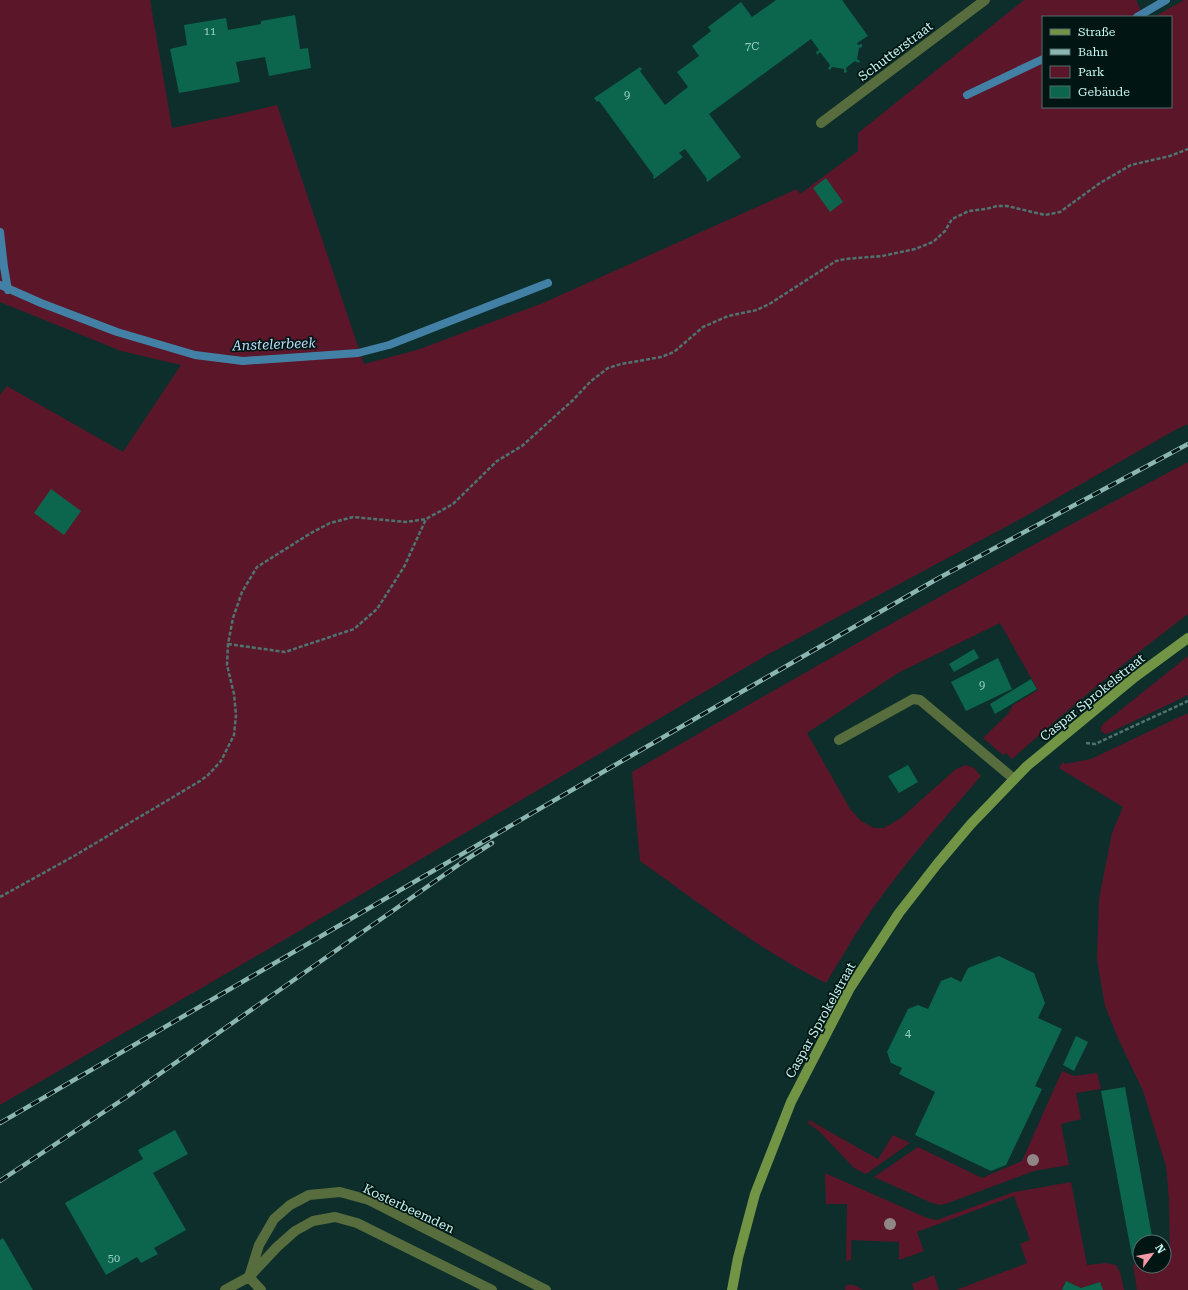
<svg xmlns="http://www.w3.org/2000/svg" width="1188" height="1290" viewBox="0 0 1188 1290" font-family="'Roboto Serif',serif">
<rect width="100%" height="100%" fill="#0d2e2b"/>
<path fill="#5b1729" d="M0,0H150L172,128L230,116L277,105L364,364L417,350L543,303L797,189L800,194L858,151V133L1024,0H1136L1144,17H1043V107H1171V17H1154L1184,0H1188V424L1175,430L1024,517L767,655L277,944L0,1105V395L7,386L123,452L181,365L121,351L0,302Z
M1188,462V614C1127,660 1069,708 1012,759L1006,753L1003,755L983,738L1008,714L1013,705L1038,690L1000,623L898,673L807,733L850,809L861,821L874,828H884L901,818L956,769L966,765L974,768L981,776C939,825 896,872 861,926C849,944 838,964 826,983C759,950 701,904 640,861L632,772C815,666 1000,561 1188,462Z
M1188,656V695L1109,733L1105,734L1101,731V727L1103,724Z
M1188,713V1290H1137L1133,1265L1140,1264V1266H1164V1261L1170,1260L1169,1198L1166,1166L1143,1091L1118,1038L1105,1006L1097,960L1099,899L1112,833L1123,807L1059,768L1063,762L1065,764L1091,759Z
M1062,1071L1074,1076L1097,1073L1101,1089L1076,1093L1081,1119L1061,1124L1069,1165L1034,1171L948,1203L940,1205L932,1203L874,1177L918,1147L982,1178L1022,1161Z
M809,1120L878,1159L893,1135L910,1143L866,1174L854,1168L820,1132L808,1123Z
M825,1173L927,1218L937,1220L1014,1192L1071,1182L1087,1265L1106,1263L1116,1265L1120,1272L1124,1290H1103L1100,1282L1081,1288L1066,1281L1062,1290H956L1027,1263L1020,1244L1030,1240L1014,1196L917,1232L924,1251L899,1260V1242L851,1240V1260L846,1261L847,1204H826Z
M934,1275L939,1290H914L912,1284Z
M846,1285H854L863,1290H845Z"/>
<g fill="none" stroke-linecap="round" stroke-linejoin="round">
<path stroke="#4281a5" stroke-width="8" d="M1137,17L1166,0
M967,95L1043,59
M0,232L4,267L8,290
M0,285L41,303L117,332L195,355L243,361L358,353L389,345L548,283"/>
</g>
<path fill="#0c654d" d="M776,0H842L868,36L857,43L858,45L862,44V47L859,48L857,59L860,61L859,63L855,61L846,68L847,72L844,73V69L832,67L830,70L828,69L830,65L820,52L817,55L816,52L819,50L811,39L709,114L741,157L707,182L706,180L707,179L685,149L679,153L683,157L654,179L653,177L654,176L599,101L597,102L594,98L640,67L642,69L640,71L665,105L688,87L677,72L699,56L692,46L711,31L708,27L741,2L752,17Z
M295,15L300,49L308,48L311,68L269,76L265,57L236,62L240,82L179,93L170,49L187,45L184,25L226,18L228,30L261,24V21Z
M826,178L843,202L830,212L813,188Z
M51,489L81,511L64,535L34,513Z
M974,649L979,658L954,672L949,664Z
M998,658L1012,689L966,711L951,682Z
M1031,679L1037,689L995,714L990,704Z
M908,765L918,782L899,793L888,776Z
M999,956L1034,973L1045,1003L1038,1018L1062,1029L1035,1086L1042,1089L1006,1165L991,1171L915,1135L935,1092L899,1074L902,1068L891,1063L887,1052L908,1009L918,1005L928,1009L941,981L951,977L961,982L968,968Z
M1076,1036L1088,1042L1074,1071L1063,1065Z
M1125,1087L1153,1242H1140V1255L1132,1256L1101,1091Z
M175,1130L188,1154L153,1173L186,1230L154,1248L158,1254L141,1263L137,1257L106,1275L65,1203L143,1159L138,1150Z
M3,1238L33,1290H0V1240Z
M1066,1281L1081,1288L1100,1282L1103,1290H1062Z"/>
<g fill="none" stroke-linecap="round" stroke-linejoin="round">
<path stroke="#4e7370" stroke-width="2.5" stroke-dasharray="4 2" stroke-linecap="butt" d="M228,644L285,652L354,629L377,609L404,567L426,519
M1086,743L1095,744L1188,701
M0,897L74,856L200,781L208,775L221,761L234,735L236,715L234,694L227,665L228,644L233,618L242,592L257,567L311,533L330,523L353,517L406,522L426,519L453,504L497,461L522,446L573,400L591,381L608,368L621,364L661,357L674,352L703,327L728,316L757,310L771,303L836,261L845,259L882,256L915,249L933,242L945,231L952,219L969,211L986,209L997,206H1007L1045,215L1060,212L1100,183L1131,165L1170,156L1188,149"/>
<path stroke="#586d3d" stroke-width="10" d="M839,740L913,699L920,700L1014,779"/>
<path stroke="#586d3d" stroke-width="10" d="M821,123L985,0
M249,1277L259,1245L274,1219L290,1205L309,1195L340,1192L369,1200L546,1290
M249,1277L261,1290
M225,1290L249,1277L277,1247L295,1231L313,1221L335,1217L357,1223L492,1290"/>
<path stroke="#729545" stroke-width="10" d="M732,1290L738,1258L755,1194L791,1102L850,988L899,913L938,863L971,824L1027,766L1135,677L1188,638"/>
<defs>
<path id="rail" d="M0,1123L596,776L937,579L1188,444
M0,1181L128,1096L464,861L492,843"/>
</defs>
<use href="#rail" stroke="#8cb6b2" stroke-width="4.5"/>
<use href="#rail" stroke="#011513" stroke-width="3" stroke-dasharray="9" stroke-linecap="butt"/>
</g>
<g fill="#908587">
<circle cx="1033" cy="1160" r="6"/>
<circle cx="890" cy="1224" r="6"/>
</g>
<g text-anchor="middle" stroke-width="3.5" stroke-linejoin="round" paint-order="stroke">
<g font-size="11" fill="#99d2c9">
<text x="210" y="35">11</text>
<text x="752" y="50">7C</text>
<text x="627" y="99">9</text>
<text x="982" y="689">9</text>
<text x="908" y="1037">4</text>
<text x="114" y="1262">50</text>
</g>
<g font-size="13" fill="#c8f7f2" stroke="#011513">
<text transform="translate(895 51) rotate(-37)" y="5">Schutterstraat</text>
<text transform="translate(1092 697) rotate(-39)" y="5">Caspar Sprokelstraat</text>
<text transform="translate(820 1020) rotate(-61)" y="5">Caspar Sprokelstraat</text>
<text transform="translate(409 1208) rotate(25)" y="5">Kosterbeemden</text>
</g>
<g font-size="14" font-style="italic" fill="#bcdbfb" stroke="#011513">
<text transform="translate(274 344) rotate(-2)" y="5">Anstelerbeek</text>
</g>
</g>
<rect x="1042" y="16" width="130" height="92" fill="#011513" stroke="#516f6c"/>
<rect x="1050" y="29" width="20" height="6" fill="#729545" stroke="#516f6c"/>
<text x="1078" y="36" font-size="12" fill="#c8f7f2">Straße</text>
<rect x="1050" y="49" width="20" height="6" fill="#8cb6b2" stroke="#516f6c"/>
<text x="1078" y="56" font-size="12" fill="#c8f7f2">Bahn</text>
<rect x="1050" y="66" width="20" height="12" fill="#5b1729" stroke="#516f6c"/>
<text x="1078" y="76" font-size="12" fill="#c8f7f2">Park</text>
<rect x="1050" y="86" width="20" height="12" fill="#0c654d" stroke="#516f6c"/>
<text x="1078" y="96" font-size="12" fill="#c8f7f2">Gebäude</text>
<g transform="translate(1152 1254) rotate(58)"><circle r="19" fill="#011513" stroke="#516f6c"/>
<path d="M0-3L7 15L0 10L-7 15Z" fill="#f39aa9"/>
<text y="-6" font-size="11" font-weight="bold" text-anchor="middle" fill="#c8f7f2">N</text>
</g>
</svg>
